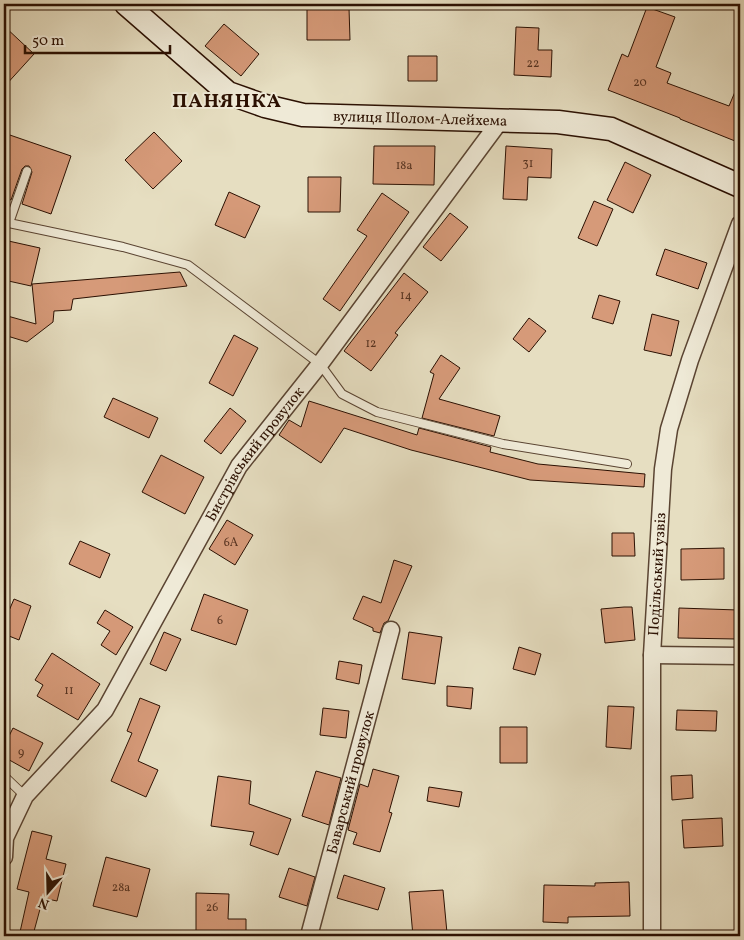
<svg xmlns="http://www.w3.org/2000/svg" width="744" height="940" viewBox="0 0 744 940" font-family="Vollkorn,serif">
<rect width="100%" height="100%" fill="#e6dec1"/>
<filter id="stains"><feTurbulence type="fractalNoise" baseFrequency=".004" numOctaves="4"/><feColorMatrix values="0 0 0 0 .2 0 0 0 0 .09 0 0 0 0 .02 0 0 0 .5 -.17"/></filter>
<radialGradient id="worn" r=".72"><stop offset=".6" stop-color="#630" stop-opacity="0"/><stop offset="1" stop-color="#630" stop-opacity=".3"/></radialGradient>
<path fill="#d69a79" stroke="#2b1002" d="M647,7L675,17L656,67L671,73L667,83L729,106L740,80V143L680,119V118L608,90L622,54L628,57Z
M349,8L350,40H307V9Z
M224,24L259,54L241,76L205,46Z
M4,26L34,54L4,87Z
M516,27L539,28L538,50H552L551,77L514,75Z
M408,56H437V81H408Z
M154,132L182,161L153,189L125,160Z
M4,133L71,156L51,214L22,204L32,172L29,166H25L22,169L11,200L4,197Z
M374,146H435L434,185L373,184Z
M506,146L552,149L551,178L528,177L527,200L503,199Z
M625,162L651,175L633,213L607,200Z
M308,177H341L340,212H308Z
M229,192L260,206L245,238L215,225Z
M382,193L409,212L340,311L323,299L367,236L357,230Z
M594,201L613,209L597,246L578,238Z
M450,213L468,227L441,261L423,247Z
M4,240L40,248L31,286L4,280Z
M665,249L707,263L698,289L656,275Z
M180,272L187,286L73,299L71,310L54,311L53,322L27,342L4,335V315L36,324L32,284Z
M404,273L428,292L395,333L398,335L371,371L344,351Z
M599,295L620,301L613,324L592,318Z
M652,314L679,321L671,356L644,350Z
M529,318L546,331L529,352L513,339Z
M234,335L258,348L233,396L209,383Z
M441,355L460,368L439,399L500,416L494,436L422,418L434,374L430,372Z
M113,398L158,418L149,438L104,417Z
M309,401L417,435L419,428L491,447L490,452L538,464L645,474L644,487L530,480L411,450L344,428L321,463L279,435L289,420L301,427Z
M230,408L246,421L221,454L204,441Z
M161,455L204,477L185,514L142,492Z
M227,520L253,535L235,565L209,549Z
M612,533H634L635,556H612Z
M80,541L110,554L100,578L69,564Z
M724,548V579L681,580V549Z
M394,560L412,566L388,621L384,623L380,633L373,631V628L353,619L363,596L381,603Z
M204,594L248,610L236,645L191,630Z
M14,599L31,606L19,640L4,634V612L8,613Z
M624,607H632L635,640L605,643L601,609Z
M679,608L738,610L737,639L678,638Z
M105,610L133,627L116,655L101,645L110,631L97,623Z
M164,632L181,639L166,671L150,664Z
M409,632L442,637L435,684L402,679Z
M519,647L541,654L535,675L513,669Z
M52,653L100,684L78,720L37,696L43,685L35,680Z
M339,661L362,665L359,684L336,679Z
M447,686L473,688L471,709L447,706Z
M140,698L160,706L138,761L158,770L146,797L111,781L132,733L127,731Z
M608,706L634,707L631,749L606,747Z
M323,708L349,711L346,738L320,735Z
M677,710L717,711L716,731L676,730Z
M500,727H527V763H500Z
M13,728L43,743L29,771L4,757V746Z
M373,769L399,776L389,812L392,813L380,852L353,844L357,833L348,830L360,784L368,787Z
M316,771L341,778L329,825L302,816Z
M692,775L693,798L672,800L671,776Z
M218,776L251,781L249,804L291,819L278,855L250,845L254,832L211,826Z
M429,787L462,792L459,807L427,801Z
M722,818L723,846L684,848L682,820Z
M32,831L52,836L46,859L66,864L57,901L43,898L33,935L20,932L29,892L17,889Z
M106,857L150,869L137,917L93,906Z
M289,868L315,877L307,906L279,897Z
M344,875L385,888L378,910L337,898Z
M629,882L630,916L568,917V923L543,922L544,885L595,886V883Z
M443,890L447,933L413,936L409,892Z
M196,893L229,894L228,919H246V936H196Z"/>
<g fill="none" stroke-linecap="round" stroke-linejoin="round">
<defs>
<path id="lane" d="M4,222L123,247L188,265L320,364L342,394L377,412L503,444L627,464
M9,223L27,171
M4,776L25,796"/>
<g id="street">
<path d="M652,655L740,656"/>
<path id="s1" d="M4,857L5,838L25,796L105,710L239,466L320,364L500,121"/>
<path id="s2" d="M309,936L391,630"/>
<path id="s3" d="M652,936V655L663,469L669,429L690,360L740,224"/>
</g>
<g id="secondary">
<path id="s4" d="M126,4L228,93L265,106L303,115L558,122L611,129L740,186"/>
</g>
</defs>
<use href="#lane" stroke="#5a4432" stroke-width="10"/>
<use href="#street" stroke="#5a4432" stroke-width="19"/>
<use href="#secondary" stroke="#2b1002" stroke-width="25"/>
<use href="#lane" stroke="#efead7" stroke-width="8"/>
<use href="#street" stroke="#efead7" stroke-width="16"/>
<use href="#secondary" stroke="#efead7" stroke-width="22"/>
</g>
<g text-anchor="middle" stroke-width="4" stroke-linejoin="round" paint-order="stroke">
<g font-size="12" fill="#563220">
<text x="533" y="67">22</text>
<text x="640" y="86">20</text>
<text x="528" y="167">31</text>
<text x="404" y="169">18а</text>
<text x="406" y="299">14</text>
<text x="371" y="347">12</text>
<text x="231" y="546">6А</text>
<text x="220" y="624">6</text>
<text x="69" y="694">11</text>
<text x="21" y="756">9</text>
<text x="121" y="891">28а</text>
<text x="212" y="911">26</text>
</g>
<g font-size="15" fill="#2b1002" stroke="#efead7">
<text dy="5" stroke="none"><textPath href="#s4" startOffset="331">вулиця Шолом-Алейхема</textPath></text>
<text dy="5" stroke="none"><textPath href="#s1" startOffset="480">Бистрівський провулок</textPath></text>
<text dy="5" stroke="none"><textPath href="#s3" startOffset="362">Подільський узвіз</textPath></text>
<text dy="5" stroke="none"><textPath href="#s2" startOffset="159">Баварський провулок</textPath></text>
</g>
<g font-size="20" font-weight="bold" letter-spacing="1" fill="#2b1002" stroke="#efead7">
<text x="227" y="107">ПАНЯНКА</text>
</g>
</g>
<rect width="744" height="940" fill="none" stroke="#e6dec1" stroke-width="20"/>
<rect x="5" y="5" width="734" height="930" fill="none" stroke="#2b1002" stroke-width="2.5"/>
<rect x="10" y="10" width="724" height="920" fill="none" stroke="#2b1002"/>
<g transform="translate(48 892) rotate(200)" stroke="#efead7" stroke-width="4" paint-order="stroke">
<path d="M0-4L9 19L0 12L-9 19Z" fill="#2b1002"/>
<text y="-8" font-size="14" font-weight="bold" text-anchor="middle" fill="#2b1002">N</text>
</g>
<path d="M25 45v8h145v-8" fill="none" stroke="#2b1002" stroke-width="2.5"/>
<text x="32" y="45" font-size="15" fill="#2b1002" stroke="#efead7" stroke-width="4" paint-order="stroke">50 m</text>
<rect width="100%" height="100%" filter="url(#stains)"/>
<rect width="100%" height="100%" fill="url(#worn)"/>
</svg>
